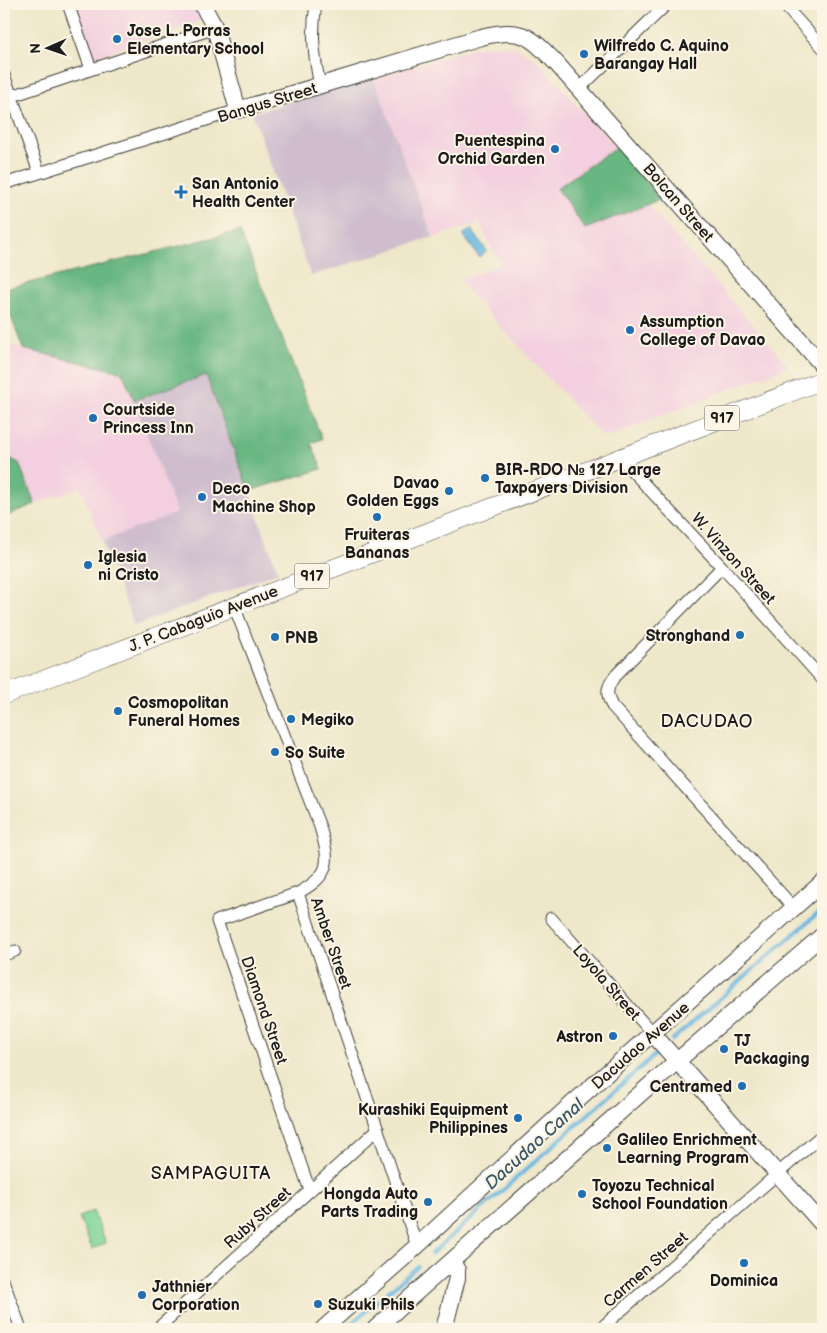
<svg xmlns="http://www.w3.org/2000/svg" width="827" height="1333" viewBox="0 0 827 1333" font-family="'Balsamiq Sans',sans-serif">
<rect width="100%" height="100%" fill="#fcf5e5"/>
<filter id="ink" filterUnits="userSpaceOnUse"><feTurbulence type="fractalNoise" baseFrequency=".02" numOctaves="2"/><feDisplacementMap in="SourceGraphic" scale="10" xChannelSelector="R" yChannelSelector="G"/><feConvolveMatrix kernelMatrix="1 2 1 2 8 2 1 2 1" color-interpolation-filters="sRGB"/></filter>
<filter id="wash" filterUnits="userSpaceOnUse"><feTurbulence type="fractalNoise" baseFrequency=".0096" numOctaves="4" result="noise"/><feDisplacementMap in="SourceGraphic" scale="20" xChannelSelector="R" yChannelSelector="G"/><feGaussianBlur stdDeviation="1.12" result="paint"/><feColorMatrix in="noise" values="0 0 0 0 0 0 0 0 0 0 0 0 0 0 0 0 0 1.4 0 .05"/><feComposite in="paint" operator="in"/></filter>
<g filter="url(#wash)">
<rect width="100%" height="100%" fill="#eee7c9"/>
<path fill="#f3cfdf" d="M75,4H196L203,20L93,58Z
M501,45L516,48L536,60L616,147L557,188L585,229L647,204L789,366L604,438L469,293L461,280L500,264L479,223L433,237L374,79L473,48L486,46Z
M4,343L23,349L122,372L134,400L178,513L102,541L80,487L35,504L19,463L4,455Z"/>
<path fill="#cfbdce" d="M374,79L433,237L311,276L252,113Z
M206,375L278,572L134,626L102,541L177,513L134,400Z"/>
<path fill="#7fd599" stroke="#4e785a" d="M93,1211L106,1243L92,1249L79,1217Z"/>
<path fill="#67b681" stroke="#42694e" d="M616,147L661,199L585,229L557,188Z
M240,231L322,439L311,443L322,469L249,491L206,375L134,400L122,372L23,349L4,298V289Z
M4,455L19,463L35,504L4,517Z"/>
<path fill="#64b5df" stroke="#40687e" d="M471,229L487,251L479,257L463,235Z"/>
<g fill="none" stroke-linecap="round" stroke-linejoin="round">
<path stroke="#64b5df" stroke-width="4" d="M672,1040L823,909
M431,1254L656,1054
M345,1329L418,1266"/>
</g>
</g>
<g filter="url(#ink)">
<g fill="none" stroke-linecap="round" stroke-linejoin="round">
<defs>
<path id="street" d="M68,4L91,69
M316,4C311,35 314,56 320,86
M783,4L823,48
M4,75L39,172
M579,89L667,4
M12,96L215,28
M4,184L238,110
M620,458L722,567L823,680
M722,567L616,675C607,686 605,693 612,706L794,908
M234,606L320,827C330,862 332,874 298,893L217,921L310,1191
M298,893L417,1246
M551,918L653,1034
M4,955L15,951
M4,1283L21,1329
M157,1329L378,1129
M600,1329L823,1134"/>
<path id="secondary" d="M202,4L215,28L238,110L481,37C522,27 529,35 557,64L823,366
M653,1034L823,1225
M323,1329L417,1246L562,1113L823,882
M375,1329L676,1062L823,935
M444,1329L457,1278V1270L452,1262"/>
<path id="primary" d="M4,695L823,380"/>
</defs>
<use href="#street" stroke="#3c3a36" stroke-width="13"/>
<use href="#secondary" stroke="#3c3a36" stroke-width="18"/>
<use href="#primary" stroke="#3c3a36" stroke-width="19"/>
<use href="#street" stroke="#fff" stroke-width="11"/>
<use href="#secondary" stroke="#fff" stroke-width="16"/>
<use href="#primary" stroke="#fff" stroke-width="18"/>
</g>
</g>
<g fill="#1f6fb2" stroke="#fcf5e5" stroke-width="2">
<circle cx="117" cy="39" r="5"/>
<circle cx="584" cy="54" r="5"/>
<circle cx="555" cy="149" r="5"/>
<path d="M178.5 184.5h5v5h5v5h-5v5h-5v-5h-5v-5h5z"/>
<circle cx="630" cy="330" r="5"/>
<circle cx="93" cy="418" r="5"/>
<circle cx="485" cy="478" r="5"/>
<circle cx="449" cy="491" r="5"/>
<circle cx="202" cy="497" r="5"/>
<circle cx="377" cy="517" r="5"/>
<circle cx="88" cy="565" r="5"/>
<circle cx="740" cy="635" r="5"/>
<circle cx="275" cy="637" r="5"/>
<circle cx="118" cy="711" r="5"/>
<circle cx="291" cy="719" r="5"/>
<circle cx="275" cy="752" r="5"/>
<circle cx="613" cy="1036" r="5"/>
<circle cx="724" cy="1049" r="5"/>
<circle cx="742" cy="1086" r="5"/>
<circle cx="518" cy="1118" r="5"/>
<circle cx="607" cy="1148" r="5"/>
<circle cx="582" cy="1194" r="5"/>
<circle cx="428" cy="1202" r="5"/>
<circle cx="744" cy="1263" r="5"/>
<circle cx="142" cy="1295" r="5"/>
<circle cx="318" cy="1304" r="5"/>
</g>
<g text-anchor="middle" stroke-width="4" stroke-linejoin="round" paint-order="stroke">
<g fill="#fcf5e5" stroke="#5f5d58" stroke-width="1">
<rect x="704.5" y="405.5" width="35" height="25" rx="4"/>
<rect x="294.5" y="563.5" width="35" height="25" rx="4"/>
</g>
<g font-size="15" font-weight="bold" fill="#1c1c1c">
<text x="722" y="423">917</text>
<text x="312" y="581">917</text>
</g>
<g font-size="16" font-weight="bold" fill="#1c1c1c" stroke="#fcf5e5" text-anchor="start">
<text x="127" y="36">Jose L. Porras<tspan x="127" dy="18">Elementary School</tspan></text>
<text x="594" y="51">Wilfredo C. Aquino<tspan x="594" dy="18">Barangay Hall</tspan></text>
<text x="545" y="146" text-anchor="end">Puentespina<tspan x="545" dy="18">Orchid Garden</tspan></text>
<text x="192" y="189">San Antonio<tspan x="192" dy="18">Health Center</tspan></text>
<text x="640" y="327">Assumption<tspan x="640" dy="18">College of Davao</tspan></text>
<text x="103" y="415">Courtside<tspan x="103" dy="18">Princess Inn</tspan></text>
<text x="495" y="475">BIR-RDO № 127 Large<tspan x="495" dy="18">Taxpayers Division</tspan></text>
<text x="439" y="488" text-anchor="end">Davao<tspan x="439" dy="18">Golden Eggs</tspan></text>
<text x="212" y="494">Deco<tspan x="212" dy="18">Machine Shop</tspan></text>
<text x="377" y="540" text-anchor="middle">Fruiteras<tspan x="377" dy="18">Bananas</tspan></text>
<text x="98" y="562">Iglesia<tspan x="98" dy="18">ni Cristo</tspan></text>
<text x="730" y="641" text-anchor="end">Stronghand</text>
<text x="285" y="643">PNB</text>
<text x="128" y="708">Cosmopolitan<tspan x="128" dy="18">Funeral Homes</tspan></text>
<text x="301" y="725">Megiko</text>
<text x="285" y="758">So Suite</text>
<text x="603" y="1042" text-anchor="end">Astron</text>
<text x="734" y="1046">TJ<tspan x="734" dy="18">Packaging</tspan></text>
<text x="732" y="1092" text-anchor="end">Centramed</text>
<text x="508" y="1115" text-anchor="end">Kurashiki Equipment<tspan x="508" dy="18">Philippines</tspan></text>
<text x="617" y="1145">Galileo Enrichment<tspan x="617" dy="18">Learning Program</tspan></text>
<text x="592" y="1191">Toyozu Technical<tspan x="592" dy="18">School Foundation</tspan></text>
<text x="418" y="1199" text-anchor="end">Hongda Auto<tspan x="418" dy="18">Parts Trading</tspan></text>
<text x="744" y="1286" text-anchor="middle">Dominica</text>
<text x="152" y="1292">Jathnier<tspan x="152" dy="18">Corporation</tspan></text>
<text x="328" y="1310">Suzuki Phils</text>
</g>
<g font-size="16" fill="#1c1c1c" stroke="#fcf5e5">
<text transform="translate(267 102) rotate(-17)" y="6">Bangus Street</text>
<text transform="translate(679 202) rotate(49)" y="6">Bolcan Street</text>
<text transform="translate(734 558) rotate(48)" y="6">W. Vinzon Street</text>
<text transform="translate(203 618) rotate(-21)" y="6">J. P. Cabaguio Avenue</text>
<text transform="translate(332 943) rotate(71)" y="6">Amber Street</text>
<text transform="translate(607 982) rotate(49)" y="6">Loyola Street</text>
<text transform="translate(265 1010) rotate(71)" y="6">Diamond Street</text>
<text transform="translate(640 1045) rotate(-41)" y="6">Dacudao Avenue</text>
<text transform="translate(257 1217) rotate(-42)" y="6">Ruby Street</text>
<text transform="translate(645 1269) rotate(-41)" y="6">Carmen Street</text>
</g>
<g font-size="18" letter-spacing="1" fill="#1c1c1c" stroke="#fcf5e5">
<text x="707" y="727">DACUDAO</text>
<text x="211" y="1179">SAMPAGUITA</text>
</g>
<g font-size="18" font-style="italic" fill="#39596a" stroke="#fcf5e5">
<text transform="translate(534 1144) rotate(-42)" y="6">Dacudao Canal</text>
</g>
</g>
<rect width="827" height="1333" fill="none" stroke="#fcf5e5" stroke-width="20"/>
<g transform="translate(48 48) rotate(268)" stroke="#fcf5e5" stroke-width="4" paint-order="stroke">
<path d="M0-4L9 19L0 12L-9 19Z" fill="#1c1c1c"/>
<text y="-8" font-size="14" font-weight="bold" text-anchor="middle" fill="#1c1c1c">N</text>
</g>
</svg>
